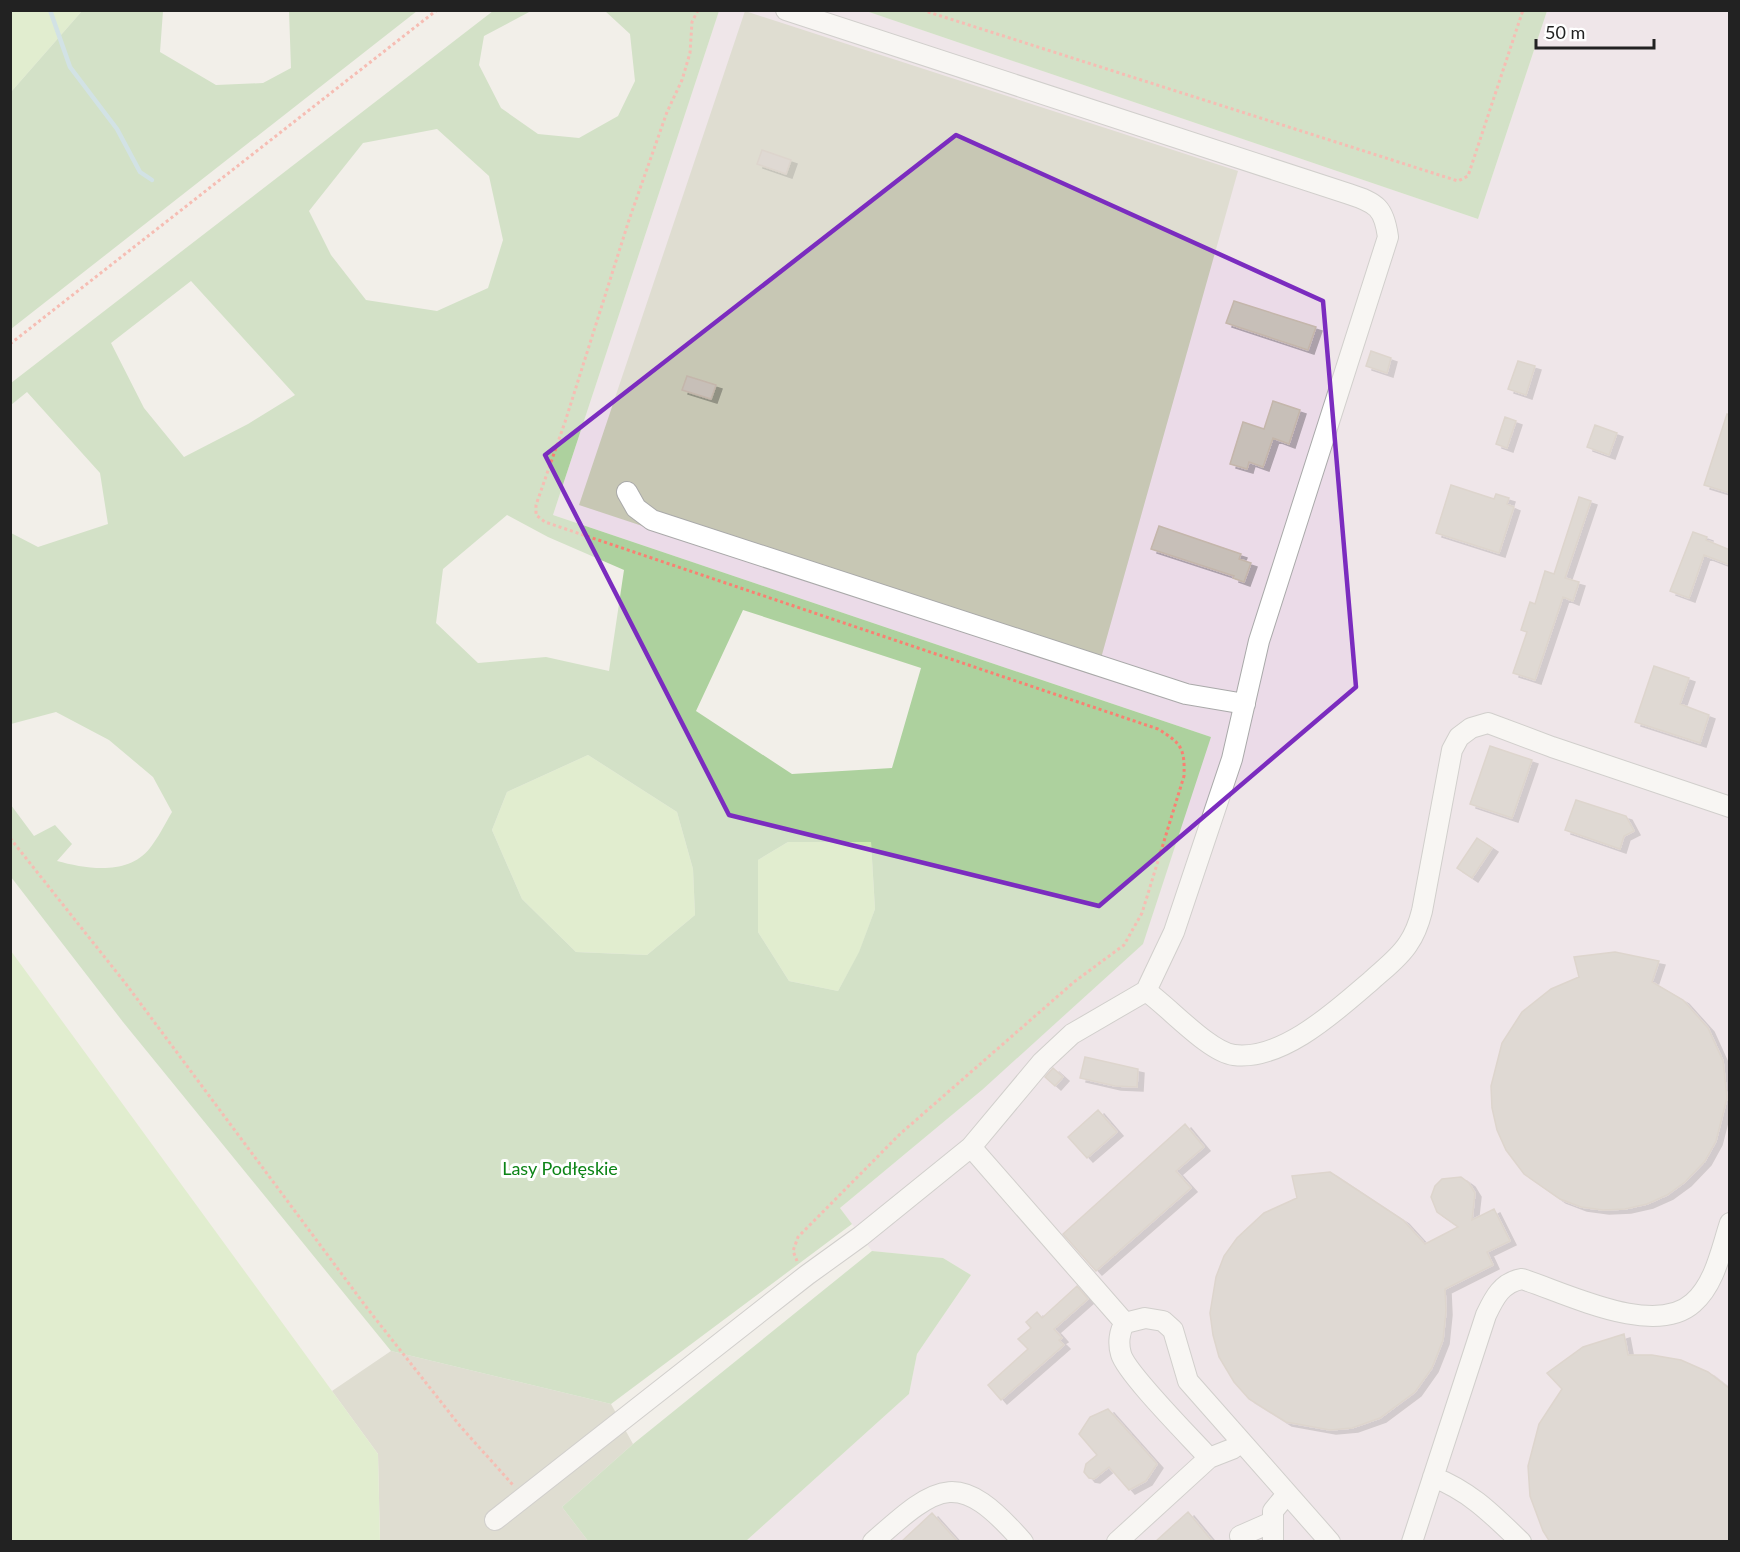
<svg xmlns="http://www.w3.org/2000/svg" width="1740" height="1552" viewBox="0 0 1740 1552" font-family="Lato,sans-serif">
<defs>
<filter id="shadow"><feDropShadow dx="6" dy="4" stdDeviation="0" flood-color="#0004"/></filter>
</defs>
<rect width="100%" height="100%" fill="#f2efe9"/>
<path fill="#ebdbe8" d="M719,11H866L1478,219L1547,11H1729V1541H746L909,1394L917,1354L971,1275L943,1258L872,1251L840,1208L982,1090L1211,737L553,515Z"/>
<path fill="#c7c7b4" d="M745,11L1238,171L1096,676L579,505Z
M391,1351L611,1404L633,1444L562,1507L588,1541H380L378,1454L332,1391Z"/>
<path fill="#cdebb0" d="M11,11H82L11,92Z
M588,755L677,812L693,869L695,915L647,955L576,952L522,899L492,830L507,792Z
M788,842H871L875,909L859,953L838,991L789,981L758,932V860Z
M11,951L378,1454L380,1541H11Z"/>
<path fill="#add19e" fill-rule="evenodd" d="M82,11H163L160,52L216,85L263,83L291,68L289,11H417L11,329V92Z
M493,11H531L484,36L479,65L501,108L538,134L579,138L618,116L635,81L630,34L605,11H719L553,515L1211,737L1143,944L982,1090L840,1208L852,1224L611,1404L391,1351L123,1022L11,877V805L34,836L55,825L72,844L57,861C87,869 128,876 150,848C158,838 165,824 172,812L153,777L109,740L56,712L11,724V533L38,547L108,524L100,473L27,392L11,405V383ZM437,129L489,176L503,240L488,288L437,311L366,300L331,255L309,211L363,143ZM191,281L295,395L248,424L184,457L144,408L111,343ZM507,515L548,537L624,570L609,671L546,657L478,663L436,623L443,569ZM743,610L921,668L892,768L792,774L696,711ZM588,755L677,812L693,869L695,915L647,955L576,952L522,899L492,830L507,792ZM788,842H871L875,909L859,952L838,991L789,981L758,932V860Z
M866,11L1547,10V11L1478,219Z
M872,1251L943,1258L971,1275L917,1354L909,1394L746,1541H588L562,1507L633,1444Z"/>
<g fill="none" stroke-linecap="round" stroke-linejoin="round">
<path stroke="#aad3df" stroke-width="4.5" d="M50,10L70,67L117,129L140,172L152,180"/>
</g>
<path fill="#c7bfb8" stroke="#c4b6ab" stroke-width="1.5" filter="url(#shadow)" d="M762,150L791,160L786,174L757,164Z
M1234,301L1316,327L1308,350L1226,323Z
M1371,351L1391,358L1387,373L1366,366Z
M1518,361L1535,366L1526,395L1508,389Z
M687,376L716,385L711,399L682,390Z
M1273,401L1300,410L1289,444L1273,438L1263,467L1249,462L1247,469L1230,464L1243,422L1264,429Z
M1727,414L1730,415V493L1704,485Z
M1505,417L1516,421L1507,448L1496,444Z
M1595,425L1617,433L1609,455L1587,447Z
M1451,485L1494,499L1496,494L1509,498L1507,504L1514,507L1499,553L1436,533Z
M1579,497L1591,501L1565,578L1579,582L1573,601L1563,597L1535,680L1513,673L1527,632L1521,630L1530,602L1535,604L1545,571L1554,574Z
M1159,526L1241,554L1239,559L1251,563L1244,582L1233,578L1234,576L1151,549Z
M1693,532L1707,537L1706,540L1730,550V565L1704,555L1689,598L1670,591Z
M1654,666L1689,678L1680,704L1709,715L1700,743L1635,722Z
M1490,746L1532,760L1512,818L1470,804Z
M1576,800L1626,816L1634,831L1624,836L1620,849L1565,830Z
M1477,838L1492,848L1472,878L1457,868Z
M1615,952L1659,961L1652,982L1683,1000L1708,1028L1723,1061L1727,1098L1716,1141L1705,1161L1685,1182L1667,1195L1647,1204L1625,1209L1603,1210L1581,1207L1560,1199L1524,1174L1506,1150L1497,1130L1492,1108L1491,1086L1502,1043L1522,1012L1551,989L1579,977L1574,957Z
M1085,1057L1138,1069L1137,1087L1115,1086L1080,1078Z
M1053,1068L1063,1077L1055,1086L1045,1077Z
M1098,1110L1117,1132L1087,1158L1068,1137Z
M1185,1124L1204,1147L1176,1171L1191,1188L1096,1271L1063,1234Z
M1330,1172L1403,1220L1425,1244L1458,1227L1437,1212L1431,1197L1435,1186L1442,1179L1461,1177L1469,1183L1475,1193L1472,1220L1494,1209L1510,1241L1487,1252L1493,1265L1445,1289L1446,1311L1443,1340L1432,1368L1415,1392L1380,1418L1352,1428L1330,1430L1286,1422L1249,1399L1234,1382L1219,1357L1213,1335L1210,1313L1216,1277L1224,1256L1237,1238L1264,1213L1297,1198L1292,1176Z
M1077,1286L1088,1299L1054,1329L1062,1338L1059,1340L1064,1345L1001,1400L988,1385L1028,1349L1018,1339L1031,1328L1026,1322L1037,1312L1042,1318Z
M1624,1334L1628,1355H1652L1681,1360L1708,1372L1730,1389V1542H1550L1543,1531L1530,1496L1528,1466L1539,1424L1562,1389L1547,1373L1583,1347Z
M1108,1409L1157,1464L1146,1481L1129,1490L1109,1467L1094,1479L1089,1478L1084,1472L1086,1464L1097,1455L1079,1434L1090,1417Z
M1188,1512L1213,1542H1155Z
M932,1513L958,1542H901Z"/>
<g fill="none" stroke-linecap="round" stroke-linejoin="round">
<defs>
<path id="minor" d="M786,10L1349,194C1377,203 1384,208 1388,237L1259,641L1232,759L1174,932L1146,991C1169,1007 1209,1052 1234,1055C1283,1061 1338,1009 1372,980C1384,969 1399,958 1408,944C1415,934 1419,923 1422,911L1452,750L1459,737L1471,728L1488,723L1552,747L1730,807
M627,492L636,508L652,520L1186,694L1245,704
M971,1147L1125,1323
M1241,1442L1232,1449L1209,1458C1192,1439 1126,1373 1121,1354C1118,1344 1119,1331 1125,1323L1145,1318L1163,1321L1173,1330L1188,1381L1330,1542
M1433,1477C1470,1491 1493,1515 1521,1542
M495,1520L807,1275L861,1236L971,1147L1042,1062L1072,1034L1146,991
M1240,1536L1272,1522
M873,1542C940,1482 959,1469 1023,1542
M1117,1542L1209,1458
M1273,1542V1511L1287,1494
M1412,1542L1486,1315C1494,1298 1502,1282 1522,1279C1566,1293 1654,1338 1693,1303C1715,1284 1721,1250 1730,1223"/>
</defs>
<use href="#minor" stroke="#a9a9a9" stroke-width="22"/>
<path stroke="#fa8072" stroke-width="3" stroke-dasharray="3 3" stroke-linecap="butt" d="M698,10L692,22L690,53L682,80L667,112L629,220L565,422L536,505V515L545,522L1158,729C1181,743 1185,748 1184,776L1142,913L1124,945L1074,982L900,1134L798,1237L793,1251L797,1261
M922,10L1458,181L1468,176L1523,10
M10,344L437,10
M10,838L126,984L367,1308L460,1426L513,1485"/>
<use href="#minor" stroke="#fff" stroke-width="20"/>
</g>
<path d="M0 0H1740V1552H0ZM956,135L1323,301L1356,687L1099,906L729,815L545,455Z" fill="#f2efe9" fill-opacity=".55" fill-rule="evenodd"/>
<path fill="none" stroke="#7b2cbf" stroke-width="4.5" stroke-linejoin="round" d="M956,135L1323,301L1356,687L1099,906L729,815L545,455Z"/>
<g text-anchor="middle" stroke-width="6" stroke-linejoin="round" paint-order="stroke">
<g font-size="18" fill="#0c8416" stroke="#fff">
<text x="560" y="1175">Lasy Podłęskie</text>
</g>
</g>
<rect width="1740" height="1552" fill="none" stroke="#222222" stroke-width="24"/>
<path d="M1536 39v9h118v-9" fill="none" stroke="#222222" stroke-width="3"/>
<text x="1545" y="39" font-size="18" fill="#222222" stroke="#ffffff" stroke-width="4.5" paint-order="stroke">50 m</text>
</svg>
